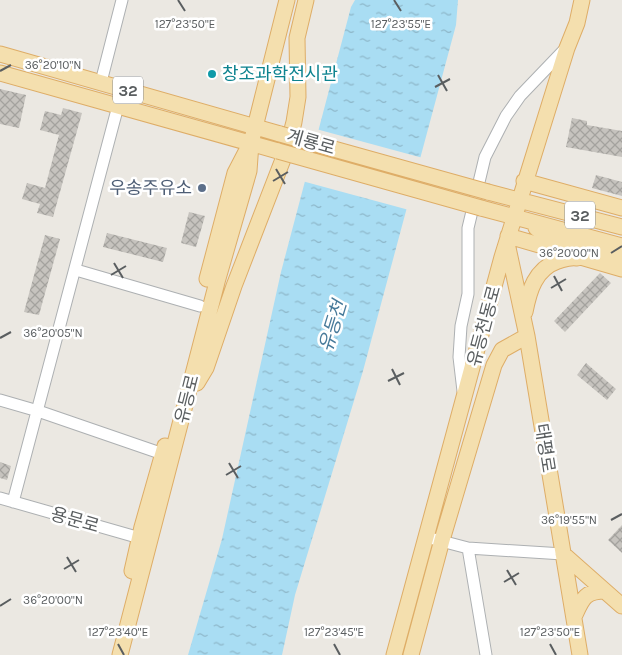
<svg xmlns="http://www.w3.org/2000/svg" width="622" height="655" viewBox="0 0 622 655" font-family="Karla,'Noto Sans KR',sans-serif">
<defs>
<pattern id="water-ripples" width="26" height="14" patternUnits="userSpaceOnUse" patternTransform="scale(1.25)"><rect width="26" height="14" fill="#a9ddf3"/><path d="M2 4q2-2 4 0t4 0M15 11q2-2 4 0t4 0" fill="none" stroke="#8db6c8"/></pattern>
<pattern id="building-cross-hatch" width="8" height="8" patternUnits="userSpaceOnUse" patternTransform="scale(1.25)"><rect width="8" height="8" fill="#c6c3be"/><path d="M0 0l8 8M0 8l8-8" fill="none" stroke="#a4a29e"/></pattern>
</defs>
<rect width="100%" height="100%" fill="#ebe8e2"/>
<path fill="url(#water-ripples)" d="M355,0H458L456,25L363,371L295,595L282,655H188L222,539L281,272L351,7Z"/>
<path fill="#ebe8e2" d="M316,129L423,158L409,210L302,181Z"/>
<path fill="url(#building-cross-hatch)" d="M0,89L26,95L19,128L0,124Z
M63,108L82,113L53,217L37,213L40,204L22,199L27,183L45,188L59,135L40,130L45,111L61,115Z
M572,118L587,121V125L622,131V157L566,147Z
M596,175L622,182V196L592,188Z
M189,212L205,216L196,247L181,243Z
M107,233L167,248L163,262L103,247Z
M45,235L60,239L39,315L24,312Z
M600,273L611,283L565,332L554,321Z
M586,363L616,389L607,400L577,375Z
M0,462L11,466L7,480L0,478Z
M622,525V553L608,540Z"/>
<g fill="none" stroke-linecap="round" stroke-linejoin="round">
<defs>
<path id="minor" d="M101,82L122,0
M76,270L200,306
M463,391L459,357L461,326L468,294V228L485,157L506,116L520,96L566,48
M0,400L38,411L163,454
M0,498L147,540
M13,502L118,106
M426,537L468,548L563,554
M468,548L486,655"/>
<path id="major" d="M0,54L280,134
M0,73L278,151
M524,181L622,208
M488,192L622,227
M481,208L622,246
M536,228C562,244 592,250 622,258
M508,236L622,269
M507,243L527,336L580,655
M207,279L235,173L248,148
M525,312C529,291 535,269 558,261C565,259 569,257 577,258
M197,383L206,368L234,286L287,149L294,122L298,97L297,38L306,0
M563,554L622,606
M132,571L142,527L165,446
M574,617C582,600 584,591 605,591
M120,655L217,282L249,171L251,143L287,0
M394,655L502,257L567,48L577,23L582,0
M411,655L442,540L494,365L502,350L527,336"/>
</defs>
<use href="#minor" stroke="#adb0b2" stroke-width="13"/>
<use href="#major" stroke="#dead67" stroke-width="17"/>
<use href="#minor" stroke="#fff" stroke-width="11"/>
<use href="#major" stroke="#f4dfae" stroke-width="15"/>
<defs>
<path id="major-bridge" d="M280,134L488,192
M278,151L481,208"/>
</defs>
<use href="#major-bridge" stroke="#dead67" stroke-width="17" stroke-linecap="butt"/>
<use href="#major-bridge" stroke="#f4dfae" stroke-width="15"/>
</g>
<path fill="none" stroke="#5a5e60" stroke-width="2" d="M178,0L185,11M394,0L401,11M0,71L11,65M438,75L447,91M435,87L450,79M276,169L285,184M273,181L288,172M611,253L622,246M114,263L123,278M111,275L126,266M554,276L562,291M551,288L566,279M0,338L11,332M392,369L400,385M388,381L404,373M229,463L238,478M226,475L241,466M611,520L622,514M67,557L76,572M64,569L79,560M507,570L516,585M504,582L519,573M0,606L11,599M118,644L124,655M334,644L340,655M550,644L556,655"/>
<circle fill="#0f9aa8" stroke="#fff" stroke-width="2" cx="212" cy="74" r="5"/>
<circle fill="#5c6f8a" stroke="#fff" stroke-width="2" cx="202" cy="188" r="5"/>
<g text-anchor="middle" stroke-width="5" stroke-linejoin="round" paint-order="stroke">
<g fill="#fff" stroke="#8c8e90" stroke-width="1">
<rect x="113" y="76.5" width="30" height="27" rx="4"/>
<rect x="565" y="201.5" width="30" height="27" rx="4"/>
</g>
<g font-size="16" font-weight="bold" fill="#5a5e60">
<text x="128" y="96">32</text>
<text x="580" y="221">32</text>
</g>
<g font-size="18" fill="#0d838f" stroke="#fff" text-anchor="start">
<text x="222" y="80">창조과학전시관</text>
</g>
<g font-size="18" fill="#5a5e60" stroke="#fff">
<text transform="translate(311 142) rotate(16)" y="6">계룡로</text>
<text transform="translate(484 326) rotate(-75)" y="6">유등천동로</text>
<text transform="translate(187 399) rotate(-76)" y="6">유등로</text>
<text transform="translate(545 448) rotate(81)" y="6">태평로</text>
<text transform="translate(75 520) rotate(16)" y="6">용문로</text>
</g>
<g font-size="18" fill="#4e5e75" stroke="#fff" text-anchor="end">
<text x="192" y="194">우송주유소</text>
</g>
<g font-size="19" font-style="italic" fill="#477a9a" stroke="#fff">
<text transform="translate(332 326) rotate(-73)" y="7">유등천</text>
</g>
</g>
<g font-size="12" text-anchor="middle" fill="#5a5e60" stroke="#fff" stroke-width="5" stroke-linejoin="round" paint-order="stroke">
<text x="185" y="28">127°23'50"E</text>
<text x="401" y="28">127°23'55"E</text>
<text x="53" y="69">36°20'10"N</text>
<text x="569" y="257">36°20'00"N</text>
<text x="53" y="337">36°20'05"N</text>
<text x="569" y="524">36°19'55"N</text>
<text x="53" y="604">36°20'00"N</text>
<text x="118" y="636">127°23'40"E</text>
<text x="334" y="636">127°23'45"E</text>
<text x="550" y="636">127°23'50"E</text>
</g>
</svg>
